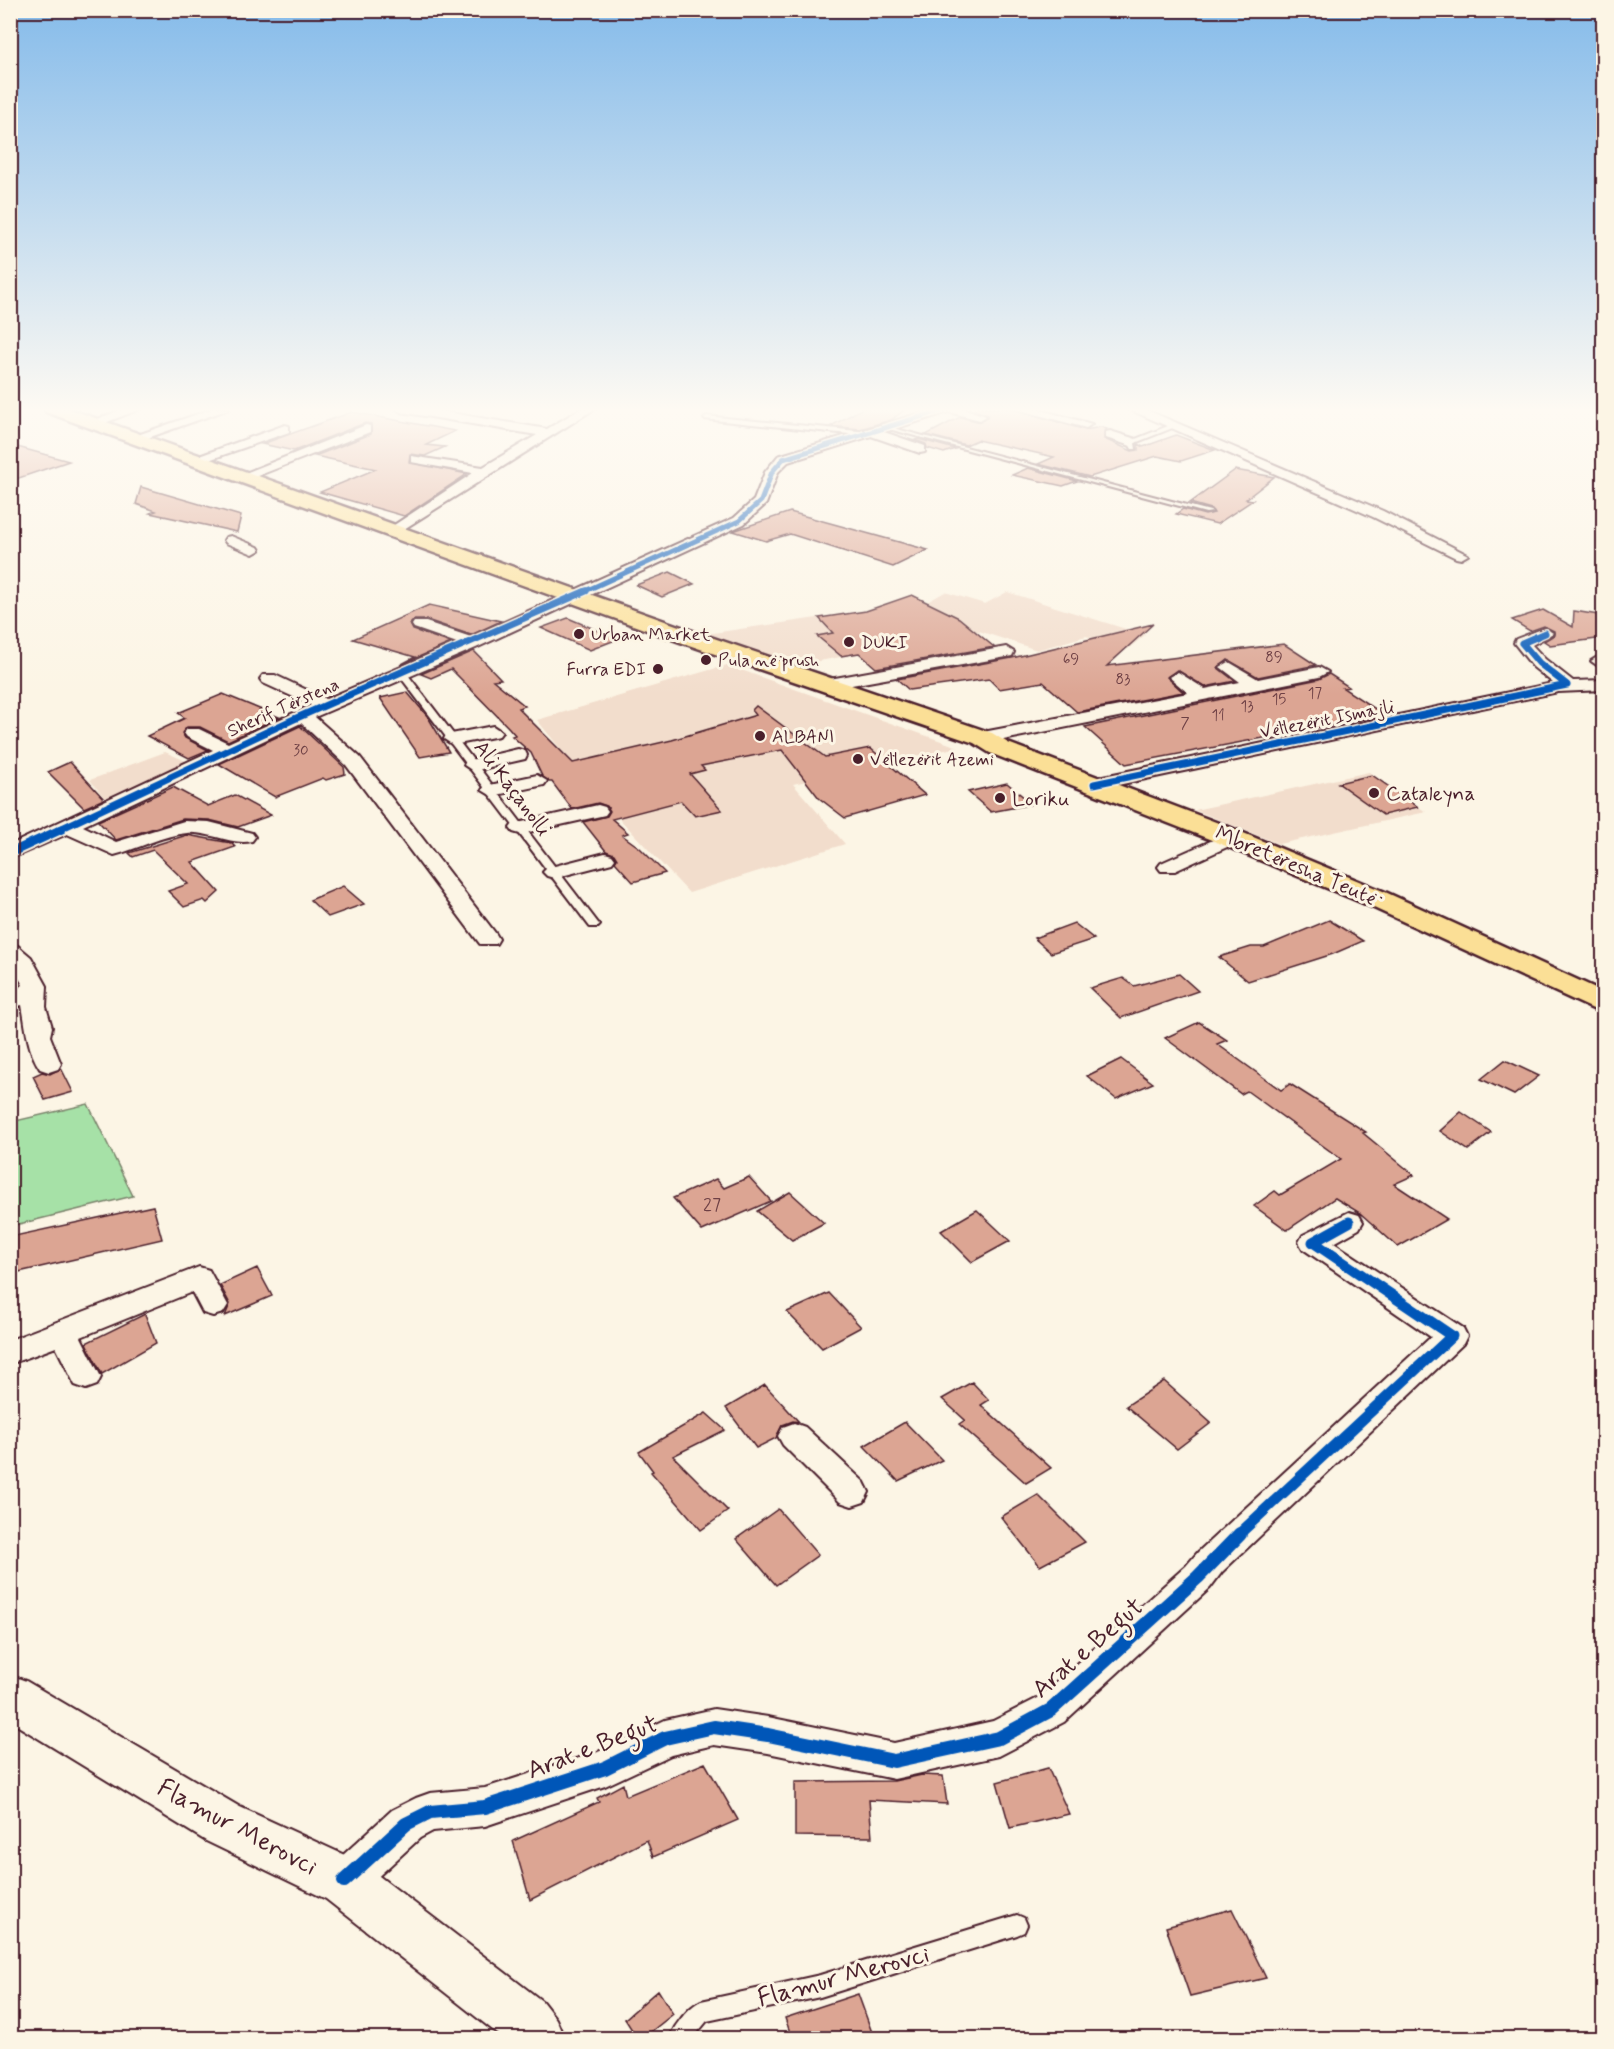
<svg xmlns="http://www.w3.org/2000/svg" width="1614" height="2049" viewBox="0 0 1614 2049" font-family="Mynerve,sans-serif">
<rect width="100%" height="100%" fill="#fcf5e5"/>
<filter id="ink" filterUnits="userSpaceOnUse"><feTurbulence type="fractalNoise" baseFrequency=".0167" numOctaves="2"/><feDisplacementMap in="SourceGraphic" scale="12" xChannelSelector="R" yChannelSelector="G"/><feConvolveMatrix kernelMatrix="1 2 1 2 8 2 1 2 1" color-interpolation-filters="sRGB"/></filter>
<g filter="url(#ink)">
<path fill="#f2ddcc" d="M945,592L985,604L1007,592L1145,635L1128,649L1086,636L1037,650L979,631L798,665L706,634L927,602Z
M727,665L958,747L793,784L845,844L689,893L602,800L537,720Z
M165,752L193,764L108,802L90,780Z
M1369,772L1426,812L1279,844L1195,810Z"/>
<path fill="#a6e1a7" stroke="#788069" stroke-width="1.5" d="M88,1104L133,1196L11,1226V1122Z"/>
<path fill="#dca593" stroke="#4a1f2b" stroke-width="1.5" d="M863,408H907L891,420L860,429L831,426Z
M977,408H1011L1085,430L1101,427L1107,429L1104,432V439L1132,451L1138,450V444L1143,447L1176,435L1215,450L1181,461L1157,456L1090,477L1038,464L1054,457L977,440L966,445L926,435L960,417L981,422L988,415L974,410Z
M352,412L455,431L426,445L445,447L425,456L410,454L409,462L467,474L404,516L320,492L376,469L315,456L371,434V424L365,423L294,451L262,444Z
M918,439L955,449L944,453L927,448L926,444L915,440Z
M10,445L69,461L10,481Z
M1028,468L1077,481L1063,486L1012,475Z
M1235,470L1274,477L1246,499L1253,500L1217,524L1176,514L1183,509L1205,515L1214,513L1211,509L1190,503Z
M141,487L241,516L237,532L150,513L156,511L136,504Z
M790,512L928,550L893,567L790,534L766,541L733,531Z
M670,572L694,584L662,597L636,585Z
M912,595L959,618L994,647L876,668L859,653L841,656L817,636L833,633L819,618L866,611Z
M429,605L501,621L471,635L427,620H414L410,624L413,630L451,643L400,665L415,657L353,639Z
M1543,610L1573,627L1574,611L1604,616V638L1550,645L1544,641L1554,635V631L1544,626L1530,631L1512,620Z
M568,618L618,639L590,650L541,628Z
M1153,624L1107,666L1284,644L1316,665L1258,677L1228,660L1218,668L1235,681L1205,687L1177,670L1167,677L1183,692L1077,712L1043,682L999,689L989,679L909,690L897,679L1012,658Z
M474,651L501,679L493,680L525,706L518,708L573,763L672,740L756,715L752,710L756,706L825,757L870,748L925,795L845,818L819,798L782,750L701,766L705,770L690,774L722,810L695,816L681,801L612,819L628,833L622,835L640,848L665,873L633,882L615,862L617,859L614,854L606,851L583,822L607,816L610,811L607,806L598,803L572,809L552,782H549L542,776L531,753L512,736L515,735L509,728L451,669L431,678L421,674Z
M1329,674L1349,687L1343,688L1385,715L1126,764L1085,727L1319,679Z
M407,692L428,717L449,752L420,757L380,698Z
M223,694L279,717L228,741L200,727H187L182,733L185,738L208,750L189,758L147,736L185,718L178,713Z
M300,726L344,767L345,774L326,780L323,778L275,797L219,764Z
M70,762L104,799L84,808L48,772Z
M1372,775L1418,807L1383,815L1338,783Z
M1007,783L1032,804L991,812L968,792Z
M173,787L208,806L235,795L271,815L238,827L209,820L183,819L116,840L98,821Z
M187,835L231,843L235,847L192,862L219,892L207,903L204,900L184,907L168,891L188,884L153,850L133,857L129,853Z
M343,886L364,904L328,917L310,900Z
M1329,920L1363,941L1333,954L1248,981L1219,957L1251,947H1264Z
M1074,923L1094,939L1051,953L1034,938Z
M1179,974L1198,991L1121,1018L1090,988L1123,978L1134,986Z
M1199,1022L1227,1040L1217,1044L1281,1090L1290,1084L1366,1132L1363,1133L1414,1175L1394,1184L1447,1219L1398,1247L1360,1213L1335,1198L1287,1230L1254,1206L1275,1191L1280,1195L1341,1159L1247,1091L1241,1094L1165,1038Z
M1121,1059L1153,1083L1116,1099L1087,1076Z
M1505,1060L1539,1076L1514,1095L1481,1079Z
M61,1068L73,1092L45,1100L33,1076L42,1072L50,1074Z
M1461,1112L1491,1132L1468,1150L1440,1131Z
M749,1177L771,1201L702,1231L673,1198L716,1179L724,1188Z
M790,1192L824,1223L792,1240L757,1211Z
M153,1206L162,1239L10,1274V1237Z
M977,1210L1010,1241L972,1262L941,1231Z
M257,1268L272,1296L225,1316L230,1304L220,1285Z
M829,1293L861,1327L822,1348L787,1312Z
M145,1314L156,1343L102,1374L86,1343Z
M1164,1381L1211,1423L1177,1449L1126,1406Z
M972,1382L989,1400L981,1405L1051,1468L1026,1483L959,1424L965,1420L942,1399Z
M765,1385L799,1422L793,1421L782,1425L776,1438L756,1448L726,1408Z
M706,1413L725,1430L673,1456L728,1511L701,1530L651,1472L653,1471L639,1452Z
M905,1422L942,1460L898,1481L864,1446Z
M1038,1495L1085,1542L1040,1566L1001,1517Z
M778,1509L818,1555L776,1585L736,1539Z
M705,1763L738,1820L653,1857L647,1840L530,1900L513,1841L599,1802L597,1798L623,1784L626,1796Z
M1048,1768L1069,1814L1010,1828L997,1782Z
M922,1775L943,1776L947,1804L869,1800L872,1837L795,1836V1782L894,1781Z
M1232,1909L1266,1978L1190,1996L1166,1927Z
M658,1990L673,2014L643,2038H637L625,2019Z
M858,1994L874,2038H792L785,2018Z"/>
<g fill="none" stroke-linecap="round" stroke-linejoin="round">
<defs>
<path id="service" d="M706,416L868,432L871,434L868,436L704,419Z
M1173,424L1176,426L1175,427L1135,443L1136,449H1132L1128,442Z
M885,426L1210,511L1212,512L1206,513L885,428Z
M402,670L405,671L598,923L600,925L598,927H590L399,675L398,673Z
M1017,1915L1024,1918L1027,1925L1024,1932L1017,1935L820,1997L707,2021L693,2038H669C675,2025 688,2007 701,2001L820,1975Z"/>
<path id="minor" d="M126,408H143L97,426H89L87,423Z
M215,408L229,409L139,441H131L129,438Z
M395,408H422L547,429L582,408H596L396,534L389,530L391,527L473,473L411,462V456L483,467L537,435L401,412Z
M937,408H962L986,416L980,420L949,412L884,432L925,446V452L920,453L871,436L788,462L778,472L766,504L744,524L476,648L315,717L360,757L496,934L499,939L496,944H480L346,765L301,723L83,826L116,842L184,821L209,822L252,833L255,837L252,841C232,846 209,831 187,833C163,835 138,849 114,855L67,834L10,859V845L213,750L187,737L184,733L187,729H199L228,743L311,705L263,683L260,679L263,675H275L326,699L457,643L414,628L412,625L414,622H426L471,637L734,518L754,500L765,472L778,456Z
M1013,408H1033L1092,424L1086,428Z
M1126,408H1142L1383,511L1468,555L1461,559L1456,558L1373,517Z
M285,425L289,426V432L200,463H190L188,460Z
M366,425L370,426V432L247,480H237L235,477Z
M1110,431L1136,439L1137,442L1131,446L1106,438V432Z
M231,536L258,547L260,550L253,554L226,543L224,540L226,537Z
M1545,628L1553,633L1532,645L1545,659L1573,681L1604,680V690L1558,692L1094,790L1084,784L1094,778L1553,683L1533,667L1514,643L1516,639Z
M1006,647L1014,652L1012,656L824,690L815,685L824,680Z
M1599,656L1604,657V670L1591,661Z
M1229,662L1258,679L1319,667L1328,672L1319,677L983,744L974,738L983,732L1188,693L1169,677L1178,672L1205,689L1240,682L1220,667Z
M493,726L502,732L499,736L453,745L444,739L446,735Z
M518,749L525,751L527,755L525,759L473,771L464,765L466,761Z
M537,775L547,781L544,785L492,796L482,790L485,786Z
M598,805L605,807L608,811L605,815L520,834L513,832L510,828L513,824Z
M1231,832L1238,834L1241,838L1238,842L1175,871H1161L1158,867L1161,863Z
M605,853L612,855L615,859L612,863L554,878L547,876L543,872L547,868Z
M10,944L18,946L31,957L47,986L46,1007L52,1027L50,1036L61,1064L58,1069L49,1072L40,1069C27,1050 26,1027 22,1005L10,1008V994L23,985L10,963Z
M1349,1212L1359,1215L1363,1222L1359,1229L1334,1243L1463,1328L1467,1336L1463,1344L1222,1572L1210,1588L1064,1722L999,1756L894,1779L768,1753L714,1745L671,1755L605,1786L485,1826L433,1831L420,1838L358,1895L344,1901L330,1895L324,1881L330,1867L392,1810L416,1798L430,1793L485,1788L535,1772L598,1752L665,1720L714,1709L768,1717L894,1743L993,1721L1038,1698L1186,1566L1198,1552L1431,1337L1303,1249L1299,1242L1303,1235Z
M199,1267L209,1270L228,1305L223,1313L213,1316L203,1313L192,1292L81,1337L101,1377L97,1385L86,1389L75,1385L56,1347L10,1364V1340Z
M794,1423L805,1427L864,1482L869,1492L864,1502L852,1506L840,1502L783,1445L778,1436L783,1427Z"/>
<path id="tertiary" d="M10,1675L26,1681L240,1807L362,1863L542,2001L556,2019L564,2038H503L326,1899L206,1841L10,1721Z"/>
<path id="primary" d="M44,408H67L693,631L992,733L1008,743L1229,827L1383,891L1604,992V1014L1363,903L1209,839L990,753L974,743L677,641L46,412Z"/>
</defs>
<use href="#service" stroke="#4a1f2b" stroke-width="4"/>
<use href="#minor" stroke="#4a1f2b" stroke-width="4"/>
<use href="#tertiary" stroke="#4a1f2b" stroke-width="4"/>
<use href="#primary" stroke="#4a1f2b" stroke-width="5"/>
<use href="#service" fill="#fcf5e5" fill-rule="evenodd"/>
<use href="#minor" fill="#fcf5e5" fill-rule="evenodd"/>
<use href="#tertiary" fill="#fcf5e5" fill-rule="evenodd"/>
<use href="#primary" fill="#fbdf96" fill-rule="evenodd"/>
<defs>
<path id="cycleway-far4" d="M583,592L739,521L761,501L772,472L783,459L949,408"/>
<path id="cycleway-far3" d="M1094,784L1567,685L1539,663L1522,643L1545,633
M58,830L292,720L586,591"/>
<path id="cycleway-far2" d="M10,853L62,829"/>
<path id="cycleway-far1" d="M1238,1535L1452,1336L1313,1242L1349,1222"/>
<path id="cycleway" d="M344,1881L406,1824L430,1812L485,1807L605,1768L665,1738L714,1727L768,1735L894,1761L999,1738L1051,1710L1198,1577L1240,1534"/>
</defs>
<use href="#cycleway-far4" stroke="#fcf5e5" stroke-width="8"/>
<use href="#cycleway-far3" stroke="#fcf5e5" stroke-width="10"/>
<use href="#cycleway-far2" stroke="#fcf5e5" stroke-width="13"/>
<use href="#cycleway-far1" stroke="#fcf5e5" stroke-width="15"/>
<use href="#cycleway" stroke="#fcf5e5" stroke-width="18"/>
<use href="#cycleway-far4" stroke="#0057b8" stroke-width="5"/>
<use href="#cycleway-far3" stroke="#0057b8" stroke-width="7"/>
<use href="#cycleway-far2" stroke="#0057b8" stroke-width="9"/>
<use href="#cycleway-far1" stroke="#0057b8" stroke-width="11"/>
<use href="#cycleway" stroke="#0057b8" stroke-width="14"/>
</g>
</g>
<linearGradient id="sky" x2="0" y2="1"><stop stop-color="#85bbea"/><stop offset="0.59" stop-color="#fefaf3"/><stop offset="1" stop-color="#fefaf3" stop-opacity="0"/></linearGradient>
<rect width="1614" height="695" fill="url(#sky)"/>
<g fill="#4a1f2b" stroke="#fcf5e5" stroke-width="2">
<circle cx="579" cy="634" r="6"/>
<circle cx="849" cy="642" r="6"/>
<circle cx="706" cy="660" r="6"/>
<circle cx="658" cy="669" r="6"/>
<circle cx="760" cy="736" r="6"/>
<circle cx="858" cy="759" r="6"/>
<circle cx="1374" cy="793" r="6"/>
<circle cx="1000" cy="798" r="6"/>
</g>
<g text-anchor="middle" stroke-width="6" stroke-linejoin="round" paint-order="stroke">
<g font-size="15" fill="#6e4045">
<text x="1274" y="662">89</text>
<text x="1071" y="664">69</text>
<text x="1123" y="684">83</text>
<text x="1315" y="698">17</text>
<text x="1279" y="704">15</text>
<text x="1247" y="711">13</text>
<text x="1218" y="720">11</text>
<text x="1185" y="728">7</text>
<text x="301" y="755">30</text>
</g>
<g font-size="18" fill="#4a1f2b" stroke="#fcf5e5" text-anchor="start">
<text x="591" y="640">Urban Market</text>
<text x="861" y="648">DUKI</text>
<text x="718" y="666">Pula në prush</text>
<text x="646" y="675" text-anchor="end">Furra EDI</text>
<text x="772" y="742">ALBANI</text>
<text x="870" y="765">Vëllezërit Azemi</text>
</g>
<g font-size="18" fill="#4a1f2b" stroke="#fcf5e5">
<text transform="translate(283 707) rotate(-24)" y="6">Sherif Tërstena</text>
<text transform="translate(1327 719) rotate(-11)" y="6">Vëllezërit Ismajli</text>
</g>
<g font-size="18" fill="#6e4045">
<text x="712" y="1210">27</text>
</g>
<g font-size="21" fill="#4a1f2b" stroke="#fcf5e5">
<text transform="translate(513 788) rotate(53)" y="7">Ali Kaçanolli</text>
<text transform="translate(1296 865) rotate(23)" y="7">Mbretëresha Teutë</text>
</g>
<g font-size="21" fill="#4a1f2b" stroke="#fcf5e5" text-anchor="start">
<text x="1386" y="800">Cataleyna</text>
<text x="1012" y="805">Loriku</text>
</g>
<g font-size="26" fill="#4a1f2b" stroke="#fcf5e5">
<text transform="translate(1087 1647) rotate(-41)" y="9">Arat e Begut</text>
<text transform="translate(592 1746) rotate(-21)" y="9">Arat e Begut</text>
<text transform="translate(238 1826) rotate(28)" y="9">Flamur Merovci</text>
<text transform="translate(843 1975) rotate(-15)" y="9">Flamur Merovci</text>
</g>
</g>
<rect width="1614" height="2049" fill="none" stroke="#fcf5e5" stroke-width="36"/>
<rect x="18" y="18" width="1578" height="2013" fill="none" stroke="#4a1f2b" stroke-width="2" filter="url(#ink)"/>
</svg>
